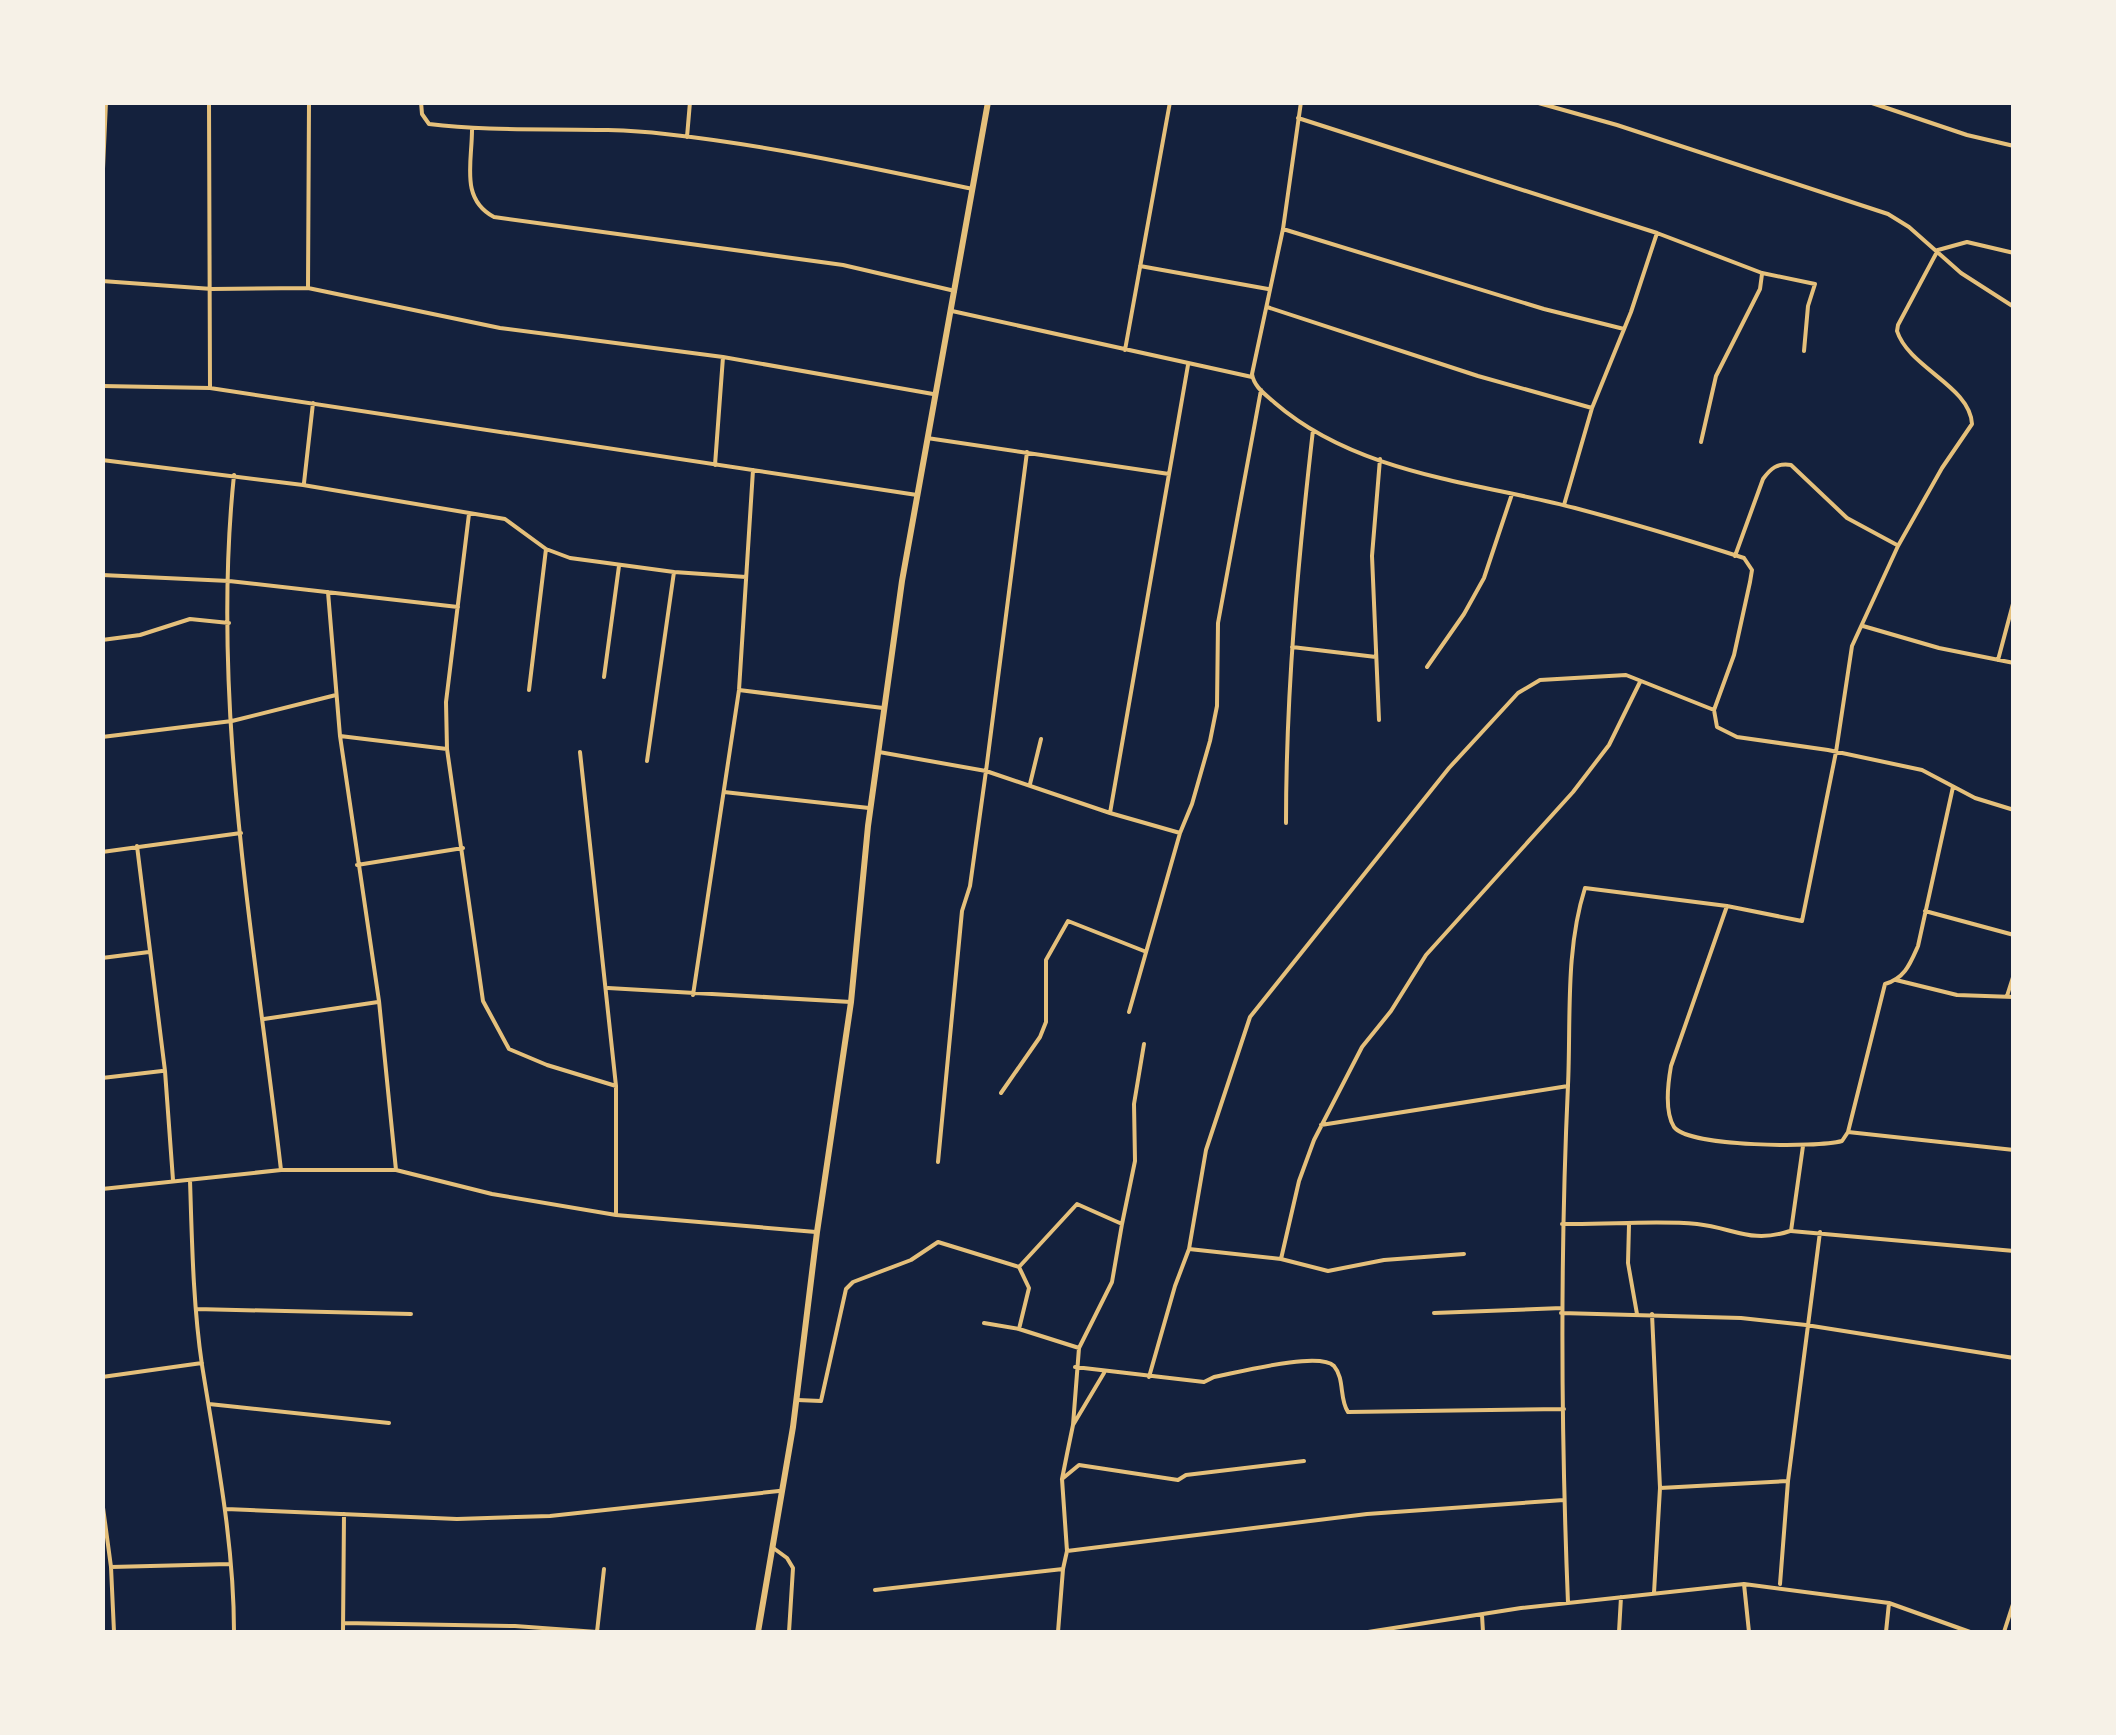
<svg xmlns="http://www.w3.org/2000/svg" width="2116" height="1735" viewBox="0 0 2116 1735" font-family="Signika,sans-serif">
<rect width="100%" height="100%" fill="#14213d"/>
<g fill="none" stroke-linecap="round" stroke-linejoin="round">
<path stroke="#e5c07b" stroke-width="4" d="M209,102L210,388
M421,102L422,114L429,124C507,134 587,125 665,134C768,145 871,168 973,189
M1301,102L1283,229L1252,374C1254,387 1265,394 1275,403C1357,474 1475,482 1575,508C1632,523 1688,540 1744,558L1752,570L1750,582L1734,655L1714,710L1717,727L1737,737L1828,750L1922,770L1975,798L2014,810
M1535,102L1617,125L1888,214L1909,227L1961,273L2014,307
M1869,102L1967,135L2014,146
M1298,118L1657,233L1762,273L1815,284L1808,306L1804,351
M472,130C472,163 460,199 494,217L843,265L955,291
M687,137L690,102
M102,191L106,102
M1283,229L1544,309L1624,329
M1140,266L1268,289
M102,281L212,289L308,288L500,328L723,357L933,394
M308,288L309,102
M1267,307L1478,376L1592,408
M952,311L1252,377
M1125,350L1170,102
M102,386L210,388L917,495
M927,438L1169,474
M1701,442L1716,376L1760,289L1762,274
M102,460L303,485L505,519L546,549L570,558L674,572L746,577
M715,465L723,357
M234,475C210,704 255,943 281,1170
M304,483L313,403
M1564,505L1592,408L1631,312L1657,233
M469,514L446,702L447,749L483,1001L509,1049L547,1065L616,1086
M1735,556L1763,479C1771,468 1777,463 1791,465L1847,518L1897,545
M102,575L229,581L458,607
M328,592L340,736L379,1001L396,1170
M1863,626L1939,648L2014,663
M102,640L140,635L190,619L229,623
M1292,647L1376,657
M1998,660L2014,600
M1427,667L1464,614L1484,578L1512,494
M604,677L619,566
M529,690L546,549
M739,690L883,708
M1379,720L1372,556L1380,459
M340,736L447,749
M102,737L232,721L336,695
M580,752L616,1086V1215
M879,752L986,771L1110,813L1188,365
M647,761L674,572
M1030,784L1041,739
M724,792L869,808
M1110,813L1180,833L1192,804L1210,741L1217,706L1218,623L1261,390
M1286,823C1286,691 1298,561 1313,430
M137,846L165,1071L173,1180
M102,852L241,833
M357,865L463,848
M1727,906L1671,1066C1668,1083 1664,1111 1674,1127C1689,1147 1817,1148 1842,1141L1848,1132L2014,1150
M1925,911L2014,935
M102,958L149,952
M1896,980L1957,995L2014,997
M608,988L851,1002
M693,995L739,690L753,470
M2007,996L2014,974
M1129,1012L1180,833
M264,1019L378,1002
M102,1078L162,1071
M1001,1093L1040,1037L1046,1022V960L1068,921L1144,951
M1321,1125L1568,1086
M1848,1132L1885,984C1905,978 1910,964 1918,946L1953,787
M1803,1146L1791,1231L2014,1251
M938,1162L962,911L970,886L986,771L1027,452
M190,1180C192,1242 193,1304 202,1365C216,1453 234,1542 234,1632
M102,1189L281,1170H396L492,1194L616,1215L816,1232
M1122,1224L1135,1161L1134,1104L1144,1044
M1562,1224C1607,1225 1653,1220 1697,1224C1734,1228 1751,1244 1790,1231
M1629,1225L1628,1263L1637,1314
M1189,1249L1281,1259L1328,1271L1384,1260L1464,1254
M1281,1259L1299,1181L1314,1140L1362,1047L1391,1011L1426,955L1573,792L1609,745L1640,682
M196,1309L411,1314
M1434,1313L1562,1308
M1561,1313L1741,1318L1806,1325L2014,1358
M1652,1314L1660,1488L1654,1593
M984,1323L1019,1329L1079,1348
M1019,1329L1029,1288L1019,1267L1077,1204L1122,1224L1112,1282L1079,1348L1073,1425
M1075,1367L1204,1382L1214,1377C1236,1373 1319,1351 1334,1366C1345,1379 1339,1399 1348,1412L1564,1409
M102,1377L202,1363
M1149,1377L1175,1286L1189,1249L1206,1150L1250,1017L1449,768L1518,693L1540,680L1626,675L1714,710
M797,1400L821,1401L846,1289L853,1282L911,1260L938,1242L1019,1267
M209,1404L389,1423
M1062,1479L1079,1465L1178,1480L1186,1475L1304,1461
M1660,1488L1788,1481
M102,1500L111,1567L114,1632
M226,1509L457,1519L550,1516L779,1491
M772,1547L787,1558L793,1568L789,1632
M1067,1551L1367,1514L1564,1500
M111,1567L229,1564
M1744,1584L1749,1632
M1780,1584L1788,1481L1820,1232
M875,1590L1063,1569
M1568,1603C1561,1430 1560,1258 1568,1085C1571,1020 1565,951 1585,888L1727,906L1802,921L1836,752L1852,646L1898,546L1942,468L1972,424C1970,386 1909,368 1897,331L1898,325L1938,250L1967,242L2014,253
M1482,1615L1483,1632
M343,1623L515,1626L597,1632
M343,1632L344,1514
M597,1632L604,1569
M1058,1632L1063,1569L1067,1551L1062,1479L1067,1454L1073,1425L1104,1373
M1368,1632L1521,1608L1744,1584L1889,1603L1970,1632
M1619,1632L1621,1597
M1886,1632L1889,1603
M2004,1632L2014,1601"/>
<path stroke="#e5c07b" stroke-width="6" d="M758,1632L793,1427L817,1232L851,1002L868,826L902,581L988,102"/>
</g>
<rect width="2116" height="1735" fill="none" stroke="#f6f1e7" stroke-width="210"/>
</svg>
